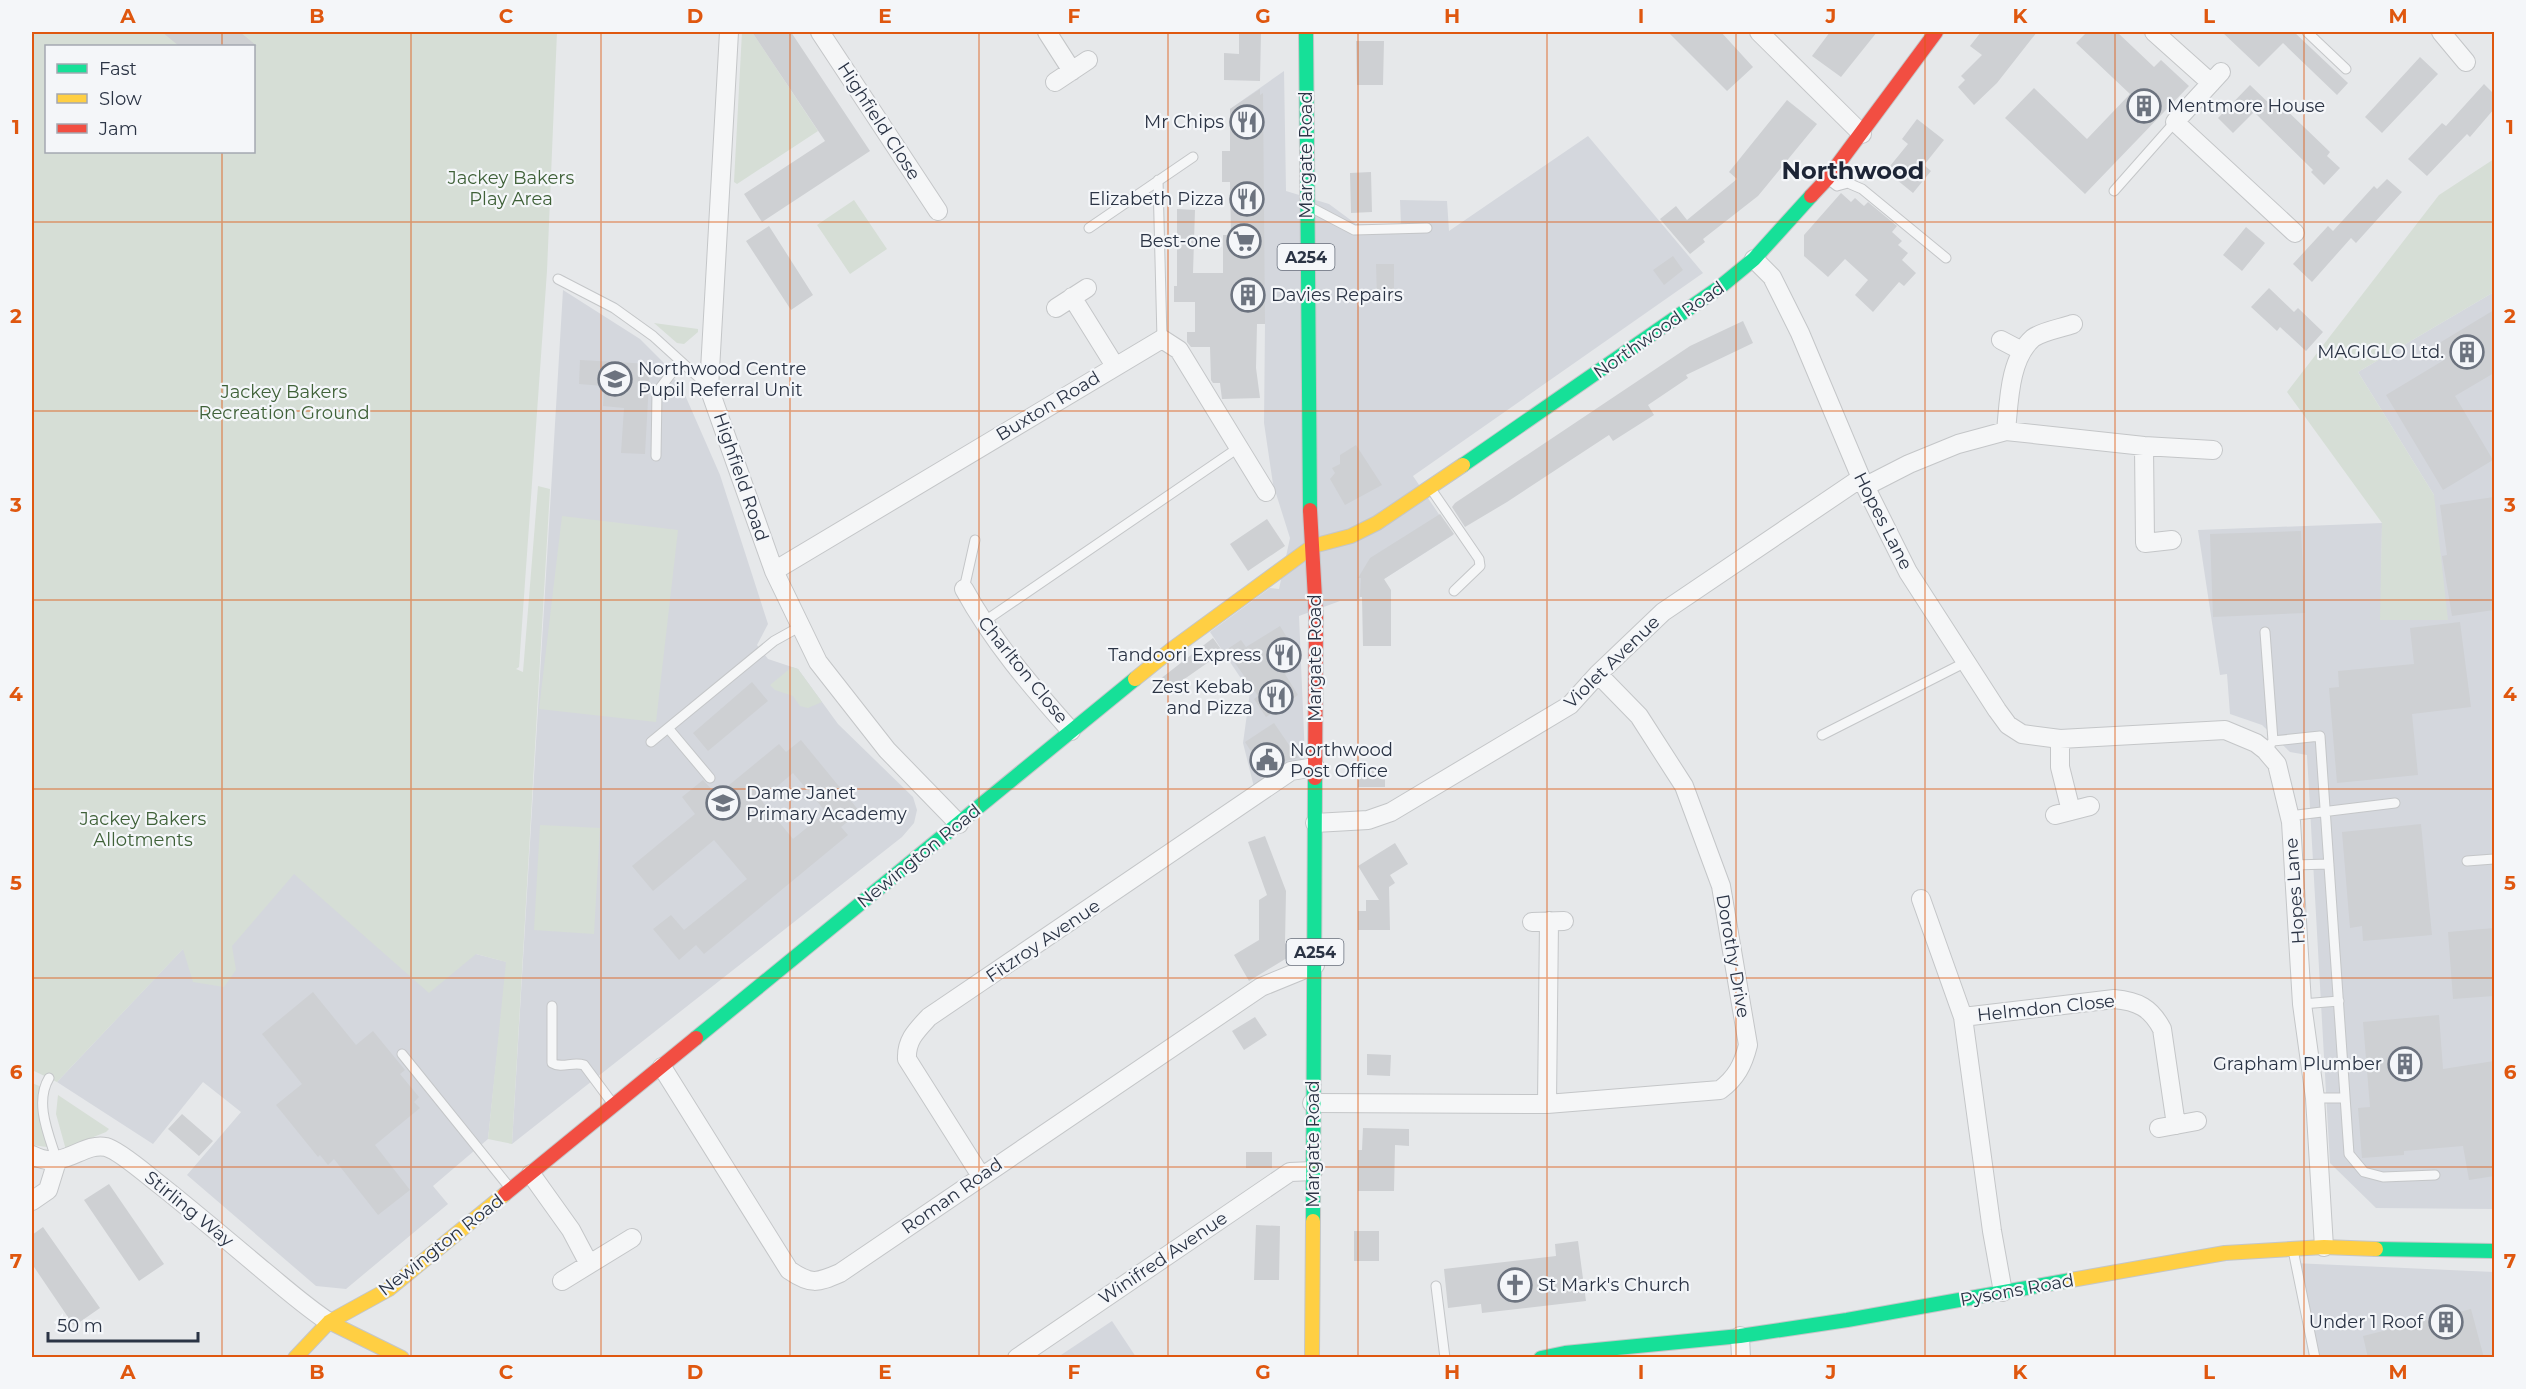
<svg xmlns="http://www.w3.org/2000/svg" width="2526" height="1389" viewBox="0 0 2526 1389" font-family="Montserrat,sans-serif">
<rect width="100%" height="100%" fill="#e6e8ea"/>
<path fill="#d4d7dd" d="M1284,71L1286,191L1329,204L1356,224L1401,225L1400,200L1447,201L1449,231L1588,136L1703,273L1413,476L1453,535L1384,579V598L1360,597L1359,601H1340L1299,616L1305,758L1254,787L1243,743L1250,692L1210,632L1270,588L1279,589L1290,538L1273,484L1264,423L1265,324H1232L1230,109Z
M563,290L640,339L663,362L685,395L720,475L768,624L757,645L768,659L798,669L838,724L913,797L917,810L914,823L902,837L512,1144Z
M2494,292V1209L2376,1208L2330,1163L2307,755L2290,752L2262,725L2230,714L2227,674L2220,675L2198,530L2382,523L2381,620L2434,495L2358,372Z
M280,846L476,954L507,962L488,1139L433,1186L448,1204L346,1289L316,1286L187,1175L241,1112L203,1082L153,1144L57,1082Z
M2293,1263L2494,1272V1357H2309Z
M1112,1321L1136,1357H1058Z"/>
<path fill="#d6ded6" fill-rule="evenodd" d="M32,32H557L547,271L519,667L516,669L523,672L538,486L550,489L512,1144L488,1139L506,962L476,954L429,993L294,874L232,946L236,970L224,987L193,982L183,949L57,1082L32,1070ZM46,46H254V152H46Z
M742,32H752L818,131L737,184L734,182Z
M2494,159V292L2358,372L2434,495L2448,620H2380L2382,523L2287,392L2439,195Z
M854,200L887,249L850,274L817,225Z
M654,323L698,329V332L684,344L677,343Z
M562,516L678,530L656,722L539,709Z
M792,667L798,669L822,702L808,708L800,706L793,696L775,690L770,685Z
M540,825L600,828L594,934L534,930Z
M32,1083L44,1088L41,1117L47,1147L32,1145Z
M58,1095L109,1129L106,1132L86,1140L87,1144L66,1150L56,1114Z"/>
<path fill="#ced0d3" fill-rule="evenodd" d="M162,32H240L257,46H179Z
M752,32H791L870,151L762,222L744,194L825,141Z
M1239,32H1261L1260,81L1224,80V53L1239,54Z
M1668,32H1721L1753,67L1727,91Z
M1830,32H1877L1841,77L1812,56Z
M1981,32H2037L1997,83L1974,105L1958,87L1965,80L1961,76L1982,55L1970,46Z
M2087,32H2117L2154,67L2161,60L2189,86L2085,194L2005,118L2034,88L2087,139L2130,94L2076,43Z
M2222,32H2294L2348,83L2337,95L2283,43L2259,67Z
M1356,41H1384L1383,85H1357Z
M2420,57L2438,74L2382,133L2365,117Z
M2484,84L2494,94V109L2470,137L2467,134L2427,176L2408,159L2442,123L2446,126Z
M2250,85L2276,110L2281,105L2330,152L2327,156L2340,168L2324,185L2311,172L2313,170L2254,112L2233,133L2218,118Z
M1260,89V95L1263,93L1265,324H1257L1256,368L1260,398L1222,399L1220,383H1213L1211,380L1210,347H1191L1187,342V332H1195V302H1174V286H1177V209L1195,210L1193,273H1223V235H1231L1230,182H1222V151H1230V109Z
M1787,100L1817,124L1758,196L1703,239L1705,242L1690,254L1660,219L1676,206L1687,220L1737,179L1729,172Z
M1917,119L1944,140L1924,165L1931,171L1913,193L1886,171L1908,144L1902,139Z
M1371,172L1372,212L1351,213L1350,173Z
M2387,179L2402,192L2356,243L2351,238L2312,282L2293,264L2328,226L2333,231L2374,186L2377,189Z
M1841,193L1851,202L1855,198L1864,206L1868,202L1897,226L1892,232L1902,241L1898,245L1908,253L1902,260L1916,273L1904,286L1899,282L1873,312L1855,295L1868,280L1845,259L1828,277L1804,256V235Z
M769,226L813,295L791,310L746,241Z
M2246,227L2265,243L2242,271L2223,255Z
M1673,256L1683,270L1664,285L1653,270Z
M1376,264H1394V297L1377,298Z
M2269,288L2294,312L2298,308L2323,332L2306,351L2280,327L2277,331L2251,307Z
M2494,310V373L2455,396L2493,460L2443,490L2386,395L2444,360L2436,345Z
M1743,321L1753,343L1686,375L1688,378L1648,405L1654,415L1613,441L1609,435L1507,502L1465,527L1452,507L1455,503L1690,346Z
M580,360L650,364L645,454L621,453L624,408L603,406L604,386L579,384Z
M1356,445L1382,485L1345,505L1330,479L1335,473L1332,468L1340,464V455Z
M2494,497V610L2452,616L2442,556L2447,555L2440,505Z
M1440,514L1454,534L1384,579L1391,590V646H1363L1362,597H1360L1361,578H1358L1370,558Z
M1267,519L1285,546L1248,571L1230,544Z
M2301,531L2305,613L2213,617L2210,534Z
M2460,622L2471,707L2412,714L2418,775L2337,783L2329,688L2339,687L2338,671L2414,664L2410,628Z
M1280,626L1291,644L1293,669L1285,674L1298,695L1266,717L1254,699L1258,696L1226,650L1241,640L1246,647Z
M1213,638L1223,652L1163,694L1155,683Z
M752,682L768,701L708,751L693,733Z
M1274,723L1298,758L1285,761L1263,777L1255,764L1258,762L1245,742Z
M801,740L860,812L841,827L848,835L704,954L696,945L679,960L653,929L671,915L684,930L747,879L714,840L653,891L632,866L695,814L682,797L703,780L717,795L779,744L786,752ZM793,773L826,812L793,839L761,800Z
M1358,770H1385V787H1358Z
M2421,824L2432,935L2363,941L2362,926L2350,928L2342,832Z
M1265,836L1286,891L1285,943L1292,955L1249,981L1234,955L1259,940V900L1267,895L1248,842Z
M1395,843L1408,864L1390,875L1395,883L1389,887L1390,930H1358V911H1366V900H1379L1358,866Z
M2494,928V996L2453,999L2448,932Z
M313,992L356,1045L373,1031L405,1070L400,1074L419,1097L414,1102L420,1108L375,1145L410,1190L378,1215L334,1159L328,1165L320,1155L318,1157L276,1105L302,1084L262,1034Z
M2439,1015L2443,1069L2494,1061V1176L2469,1180L2463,1146L2404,1151V1155L2362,1158L2358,1108L2370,1107L2363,1022Z
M1255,1017L1267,1035L1244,1050L1232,1031Z
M1367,1054L1391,1055L1390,1076L1367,1075Z
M182,1114L213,1141L199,1156L168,1129Z
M1363,1128L1409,1129V1146L1395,1145L1394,1191H1358V1150H1362Z
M1246,1152H1272V1168H1246Z
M109,1184L164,1264L139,1281L84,1200Z
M1256,1225L1280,1226L1279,1280H1254Z
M43,1227L100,1308L74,1326L32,1264V1235Z
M1354,1231H1379V1261H1354Z
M1578,1241L1586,1301L1482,1313L1481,1304L1448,1308L1444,1269L1556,1256L1555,1244Z
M2471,1309L2484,1358H2368L2363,1336Z"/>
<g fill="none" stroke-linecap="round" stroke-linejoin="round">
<defs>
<path id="lane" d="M2307,32L2346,69
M1158,180L1162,339
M1829,180L1837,186L1848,183L1862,189L1946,258
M2114,191L2175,122
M1314,209L1354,230L1427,228
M1089,228L1193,157
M558,279L614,308L653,336L708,386
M656,456L657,392L680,362
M1431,489L1479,559L1480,566L1454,591
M964,589L975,540
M982,623L1238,448
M2265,632L2273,741L2270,745
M668,728L710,778
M1822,735L1966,662
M2273,741L2320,736L2349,1154L2364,1172L2383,1177L2435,1175
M651,742L774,641L801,626
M2289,816L2395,803
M2467,861L2494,859
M2293,865L2329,864
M2302,1004L2339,1001
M552,1006V1063C562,1069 573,1061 584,1065L613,1104
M402,1054L510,1188
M49,1078C34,1103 49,1135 57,1161
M2315,1098H2345
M2293,1250L2315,1358
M1436,1286L1445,1358"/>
<path id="street" d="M729,32L709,388L774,571L818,662L887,750L959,824
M820,32L938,211
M1047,32L1072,71
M1759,32L1862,134
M2154,32L2211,83
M2441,32L2466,62
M2221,72L2175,122L2295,233
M1055,82L1088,60
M1754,259L1772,277L1800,333L1861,478L1908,572L1997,710L2008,725L2022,734L2060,739L2225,730L2256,743L2265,750L2277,764L2291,822L2302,1004L2315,1098L2324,1247
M1072,297L1115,366
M1056,308L1087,288
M2001,340L2022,351
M2006,431C2009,402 2009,359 2033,338C2043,331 2062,328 2073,324
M2144,446L2145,543L2172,540
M1866,486L1909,464L1958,444L2006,431L2144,446L2213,450
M774,571L1162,339L1179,350L1266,492
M964,589C993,642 1031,686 1071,731
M2060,739V767L2071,811
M2055,815L2090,806
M1315,823L1368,820L1391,812L1570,705L1598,674L1663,612L1861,478
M1921,899L1963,1017L1992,1231L2003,1292
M1532,922L1564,921
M1963,1017L2114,999C2138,1001 2151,1008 2162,1029L2176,1125
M662,1067L789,1270C811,1285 817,1283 840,1273L1261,987L1315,965
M1312,1103L1547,1104L1720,1090C1736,1078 1743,1065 1748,1045L1721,886L1684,786L1639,716L1598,674
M1547,1104L1549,921
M2159,1128L2197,1121
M32,1155C64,1172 81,1142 106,1147C118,1150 145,1173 155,1181C192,1210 228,1241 264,1271C286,1289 306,1307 329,1322
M531,1174L571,1230L589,1264
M981,1176L907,1059C906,1040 917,1030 929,1017L1291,771L1315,767
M32,1201L48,1190L57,1161
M562,1281L632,1238
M1740,1336L1741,1358
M1017,1358L1290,1172L1313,1171"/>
<path id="fast" d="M1306,32L1310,510
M1463,465L1720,287L1754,259L1811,196
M696,1038L1135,679
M1313,1221L1315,778
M2376,1249L2494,1251
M1541,1358L1565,1353L1740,1336L1847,1320L2071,1280"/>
<path id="slow" d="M1135,679L1171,650L1313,546L1351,536L1377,523L1463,465
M2071,1280L2225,1253L2324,1247L2376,1249
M329,1322L402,1358
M295,1358L329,1322L389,1289L505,1194
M1312,1358L1313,1221"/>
<path id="jam" d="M1811,196L1827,179L1936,32
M1310,510L1316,616L1315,778
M505,1194L696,1038"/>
</defs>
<use href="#lane" stroke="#c4c6c8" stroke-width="11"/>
<use href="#street" stroke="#c4c6c8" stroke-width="20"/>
<use href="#fast" stroke="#c4c6c8" stroke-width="16"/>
<use href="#slow" stroke="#c4c6c8" stroke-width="16"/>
<use href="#jam" stroke="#c4c6c8" stroke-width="16"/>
<use href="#lane" stroke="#f5f6f7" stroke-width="9"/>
<use href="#street" stroke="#f5f6f7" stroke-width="18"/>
<use href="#fast" stroke="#16e098" stroke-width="14"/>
<use href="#slow" stroke="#ffcf43" stroke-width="14"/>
<use href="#jam" stroke="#f24e42" stroke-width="14"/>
</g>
<path fill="none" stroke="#df570f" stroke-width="1.5" stroke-opacity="0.55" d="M222,32V46M411,32V1358M601,32V1358M790,32V1358M979,32V1358M1168,32V1358M1358,32V1358M1547,32V1358M1736,32V1358M1925,32V1358M2115,32V1358M2304,32V1358M222,152V1358M32,222H2494M32,411H2494M32,600H2494M32,789H2494M32,978H2494M32,1167H2494"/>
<defs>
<symbol id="building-ring" viewBox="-11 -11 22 22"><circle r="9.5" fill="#f4f6f9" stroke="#6c737f" stroke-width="1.5"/><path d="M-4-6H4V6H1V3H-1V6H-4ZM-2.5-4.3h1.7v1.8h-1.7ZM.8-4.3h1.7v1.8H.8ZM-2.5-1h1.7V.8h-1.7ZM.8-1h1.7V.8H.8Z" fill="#6c737f"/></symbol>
<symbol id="restaurant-ring" viewBox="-11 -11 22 22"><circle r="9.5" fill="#f4f6f9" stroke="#6c737f" stroke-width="1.5"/><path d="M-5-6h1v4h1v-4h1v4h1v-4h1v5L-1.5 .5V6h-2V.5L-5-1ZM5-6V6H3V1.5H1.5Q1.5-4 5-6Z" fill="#6c737f"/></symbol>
<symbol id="supermarket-ring" viewBox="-11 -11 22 22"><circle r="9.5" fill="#f4f6f9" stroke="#6c737f" stroke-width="1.5"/><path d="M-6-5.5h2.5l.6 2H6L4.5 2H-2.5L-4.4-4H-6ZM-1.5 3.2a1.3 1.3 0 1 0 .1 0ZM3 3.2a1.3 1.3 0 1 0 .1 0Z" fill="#6c737f"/></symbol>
<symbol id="school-ring" viewBox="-11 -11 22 22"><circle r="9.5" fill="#f4f6f9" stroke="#6c737f" stroke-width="1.5"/><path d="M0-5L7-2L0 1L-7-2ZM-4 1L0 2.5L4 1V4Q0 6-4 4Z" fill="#6c737f"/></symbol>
<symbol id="civic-ring" viewBox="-11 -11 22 22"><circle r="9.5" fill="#f4f6f9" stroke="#6c737f" stroke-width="1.5"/><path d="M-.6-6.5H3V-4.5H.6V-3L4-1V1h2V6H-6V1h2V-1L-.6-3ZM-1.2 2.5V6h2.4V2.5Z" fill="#6c737f"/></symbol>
<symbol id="church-ring" viewBox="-11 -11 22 22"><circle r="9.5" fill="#f4f6f9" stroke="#6c737f" stroke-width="1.5"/><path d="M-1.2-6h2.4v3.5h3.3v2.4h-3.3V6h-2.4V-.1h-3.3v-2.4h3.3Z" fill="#6c737f"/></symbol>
</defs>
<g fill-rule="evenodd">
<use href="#building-ring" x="2125" y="87" width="38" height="38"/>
<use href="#restaurant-ring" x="1228" y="103" width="38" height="38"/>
<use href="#restaurant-ring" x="1228" y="180" width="38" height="38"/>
<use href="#supermarket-ring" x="1225" y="222" width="38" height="38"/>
<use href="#building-ring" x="1229" y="276" width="38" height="38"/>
<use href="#building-ring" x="2448" y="333" width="38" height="38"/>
<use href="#school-ring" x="596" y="360" width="38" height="38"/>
<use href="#restaurant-ring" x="1265" y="636" width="38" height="38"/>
<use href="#restaurant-ring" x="1257" y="678" width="38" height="38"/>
<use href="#civic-ring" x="1248" y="741" width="38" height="38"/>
<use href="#school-ring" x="704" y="784" width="38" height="38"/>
<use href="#building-ring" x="2386" y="1045" width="38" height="38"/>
<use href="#church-ring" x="1496" y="1266" width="38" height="38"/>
<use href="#building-ring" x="2427" y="1303" width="38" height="38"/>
</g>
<g text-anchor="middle" stroke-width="4.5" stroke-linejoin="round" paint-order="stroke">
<g fill="#f4f6f9" stroke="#676e7b" stroke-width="1.5">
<rect x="1277.5" y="244" width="57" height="26" rx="4.5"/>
<rect x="1286.5" y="939" width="57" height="26" rx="4.5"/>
</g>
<g font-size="16" font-weight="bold" fill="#2b3445">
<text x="1306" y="263">A254</text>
<text x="1315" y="958">A254</text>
</g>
<g font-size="18" fill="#2b3445" stroke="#f4f6f9" text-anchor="end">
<text x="2167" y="112" text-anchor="start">Mentmore House</text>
<text x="1224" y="128">Mr Chips</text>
<text x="1224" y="205">Elizabeth Pizza</text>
<text x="1221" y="247">Best-one</text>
<text x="1271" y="301" text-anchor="start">Davies Repairs</text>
<text x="2444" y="358">MAGIGLO Ltd.</text>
<text x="638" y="375" text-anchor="start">Northwood Centre<tspan x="638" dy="21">Pupil Referral Unit</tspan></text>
<text x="1261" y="661">Tandoori Express</text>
<text x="1253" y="693">Zest Kebab<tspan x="1253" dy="21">and Pizza</tspan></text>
<text x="1290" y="756" text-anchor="start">Northwood<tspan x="1290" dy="21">Post Office</tspan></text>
<text x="746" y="799" text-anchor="start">Dame Janet<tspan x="746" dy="21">Primary Academy</tspan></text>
<text x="2382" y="1070">Grapham Plumber</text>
<text x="1538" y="1291" text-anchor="start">St Mark's Church</text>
<text x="2423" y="1328">Under 1 Roof</text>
</g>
<g font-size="18" fill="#2b3445" stroke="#f4f6f9">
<text transform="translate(879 121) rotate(57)" y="6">Highfield Close</text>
<text transform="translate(1306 155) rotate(-90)" y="6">Margate Road</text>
<text transform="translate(1659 330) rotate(-35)" y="6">Northwood Road</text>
<text transform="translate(1048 406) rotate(-31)" y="6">Buxton Road</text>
<text transform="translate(741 477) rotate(71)" y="6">Highfield Road</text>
<text transform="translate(1883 521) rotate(63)" y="6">Hopes Lane</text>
<text transform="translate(1315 658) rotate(-90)" y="6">Margate Road</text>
<text transform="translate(1612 662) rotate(-44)" y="6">Violet Avenue</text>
<text transform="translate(1023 670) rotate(51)" y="6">Charlton Close</text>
<text transform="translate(919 856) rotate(-39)" y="6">Newington Road</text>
<text transform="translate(2295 891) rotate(-94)" y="6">Hopes Lane</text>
<text transform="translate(1043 941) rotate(-34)" y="6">Fitzroy Avenue</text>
<text transform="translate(1733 956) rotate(80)" y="6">Dorothy Drive</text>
<text transform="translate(2046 1008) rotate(-6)" y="6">Helmdon Close</text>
<text transform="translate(1313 1144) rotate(-90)" y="6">Margate Road</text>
<text transform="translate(952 1196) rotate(-35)" y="6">Roman Road</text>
<text transform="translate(189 1209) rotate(39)" y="6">Stirling Way</text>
<text transform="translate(441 1245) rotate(-38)" y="6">Newington Road</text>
<text transform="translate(1163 1258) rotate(-34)" y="6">Winifred Avenue</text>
<text transform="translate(2017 1290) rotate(-10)" y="6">Pysons Road</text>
</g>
<g font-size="18" fill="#3f6138" stroke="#f4f6f9">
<text x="511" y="184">Jackey Bakers<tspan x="511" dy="21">Play Area</tspan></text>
<text x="284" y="398">Jackey Bakers<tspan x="284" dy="21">Recreation Ground</tspan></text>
<text x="143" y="825">Jackey Bakers<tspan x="143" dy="21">Allotments</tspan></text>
</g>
<g font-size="24" font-weight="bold" fill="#1d2536" stroke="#f4f6f9">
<text x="1853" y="179">Northwood</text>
</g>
</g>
<rect width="2526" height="1389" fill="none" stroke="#f4f6f9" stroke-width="66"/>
<rect x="45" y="45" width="210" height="108" fill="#f4f6f9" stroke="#a4a8b1" stroke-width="1.5"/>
<rect x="57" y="64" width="30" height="9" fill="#16e098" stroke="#a4a8b1" stroke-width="1.5"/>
<text x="99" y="75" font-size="18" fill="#2b3445">Fast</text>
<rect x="57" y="94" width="30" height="9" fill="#ffcf43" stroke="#a4a8b1" stroke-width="1.5"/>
<text x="99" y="105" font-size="18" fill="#2b3445">Slow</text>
<rect x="57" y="124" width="30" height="9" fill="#f24e42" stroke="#a4a8b1" stroke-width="1.5"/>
<text x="99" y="135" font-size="18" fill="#2b3445">Jam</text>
<path d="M48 1332v9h150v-9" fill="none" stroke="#2b3445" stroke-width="3"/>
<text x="57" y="1332" font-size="18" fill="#2b3445" stroke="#f4f6f9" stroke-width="4.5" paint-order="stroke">50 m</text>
<rect x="33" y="33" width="2460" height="1323" fill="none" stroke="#df570f" stroke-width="2"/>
<g font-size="20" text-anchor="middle" font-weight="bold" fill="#df570f">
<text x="128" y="23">A</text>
<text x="317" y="23">B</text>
<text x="506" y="23">C</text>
<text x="695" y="23">D</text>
<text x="885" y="23">E</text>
<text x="1074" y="23">F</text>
<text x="1263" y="23">G</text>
<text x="1452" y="23">H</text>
<text x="1641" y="23">I</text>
<text x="1831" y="23">J</text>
<text x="2020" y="23">K</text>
<text x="2209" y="23">L</text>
<text x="2398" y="23">M</text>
<text x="16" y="134">1</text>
<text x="2510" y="134">1</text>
<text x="16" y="323">2</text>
<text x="2510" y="323">2</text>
<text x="16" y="512">3</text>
<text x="2510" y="512">3</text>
<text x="16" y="701">4</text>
<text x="2510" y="701">4</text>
<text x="16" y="890">5</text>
<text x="2510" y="890">5</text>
<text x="16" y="1079">6</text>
<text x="2510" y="1079">6</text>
<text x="16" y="1268">7</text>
<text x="2510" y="1268">7</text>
<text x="128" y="1379">A</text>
<text x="317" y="1379">B</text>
<text x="506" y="1379">C</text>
<text x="695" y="1379">D</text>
<text x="885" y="1379">E</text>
<text x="1074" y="1379">F</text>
<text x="1263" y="1379">G</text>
<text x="1452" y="1379">H</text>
<text x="1641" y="1379">I</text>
<text x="1831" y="1379">J</text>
<text x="2020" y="1379">K</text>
<text x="2209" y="1379">L</text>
<text x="2398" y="1379">M</text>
</g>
</svg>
